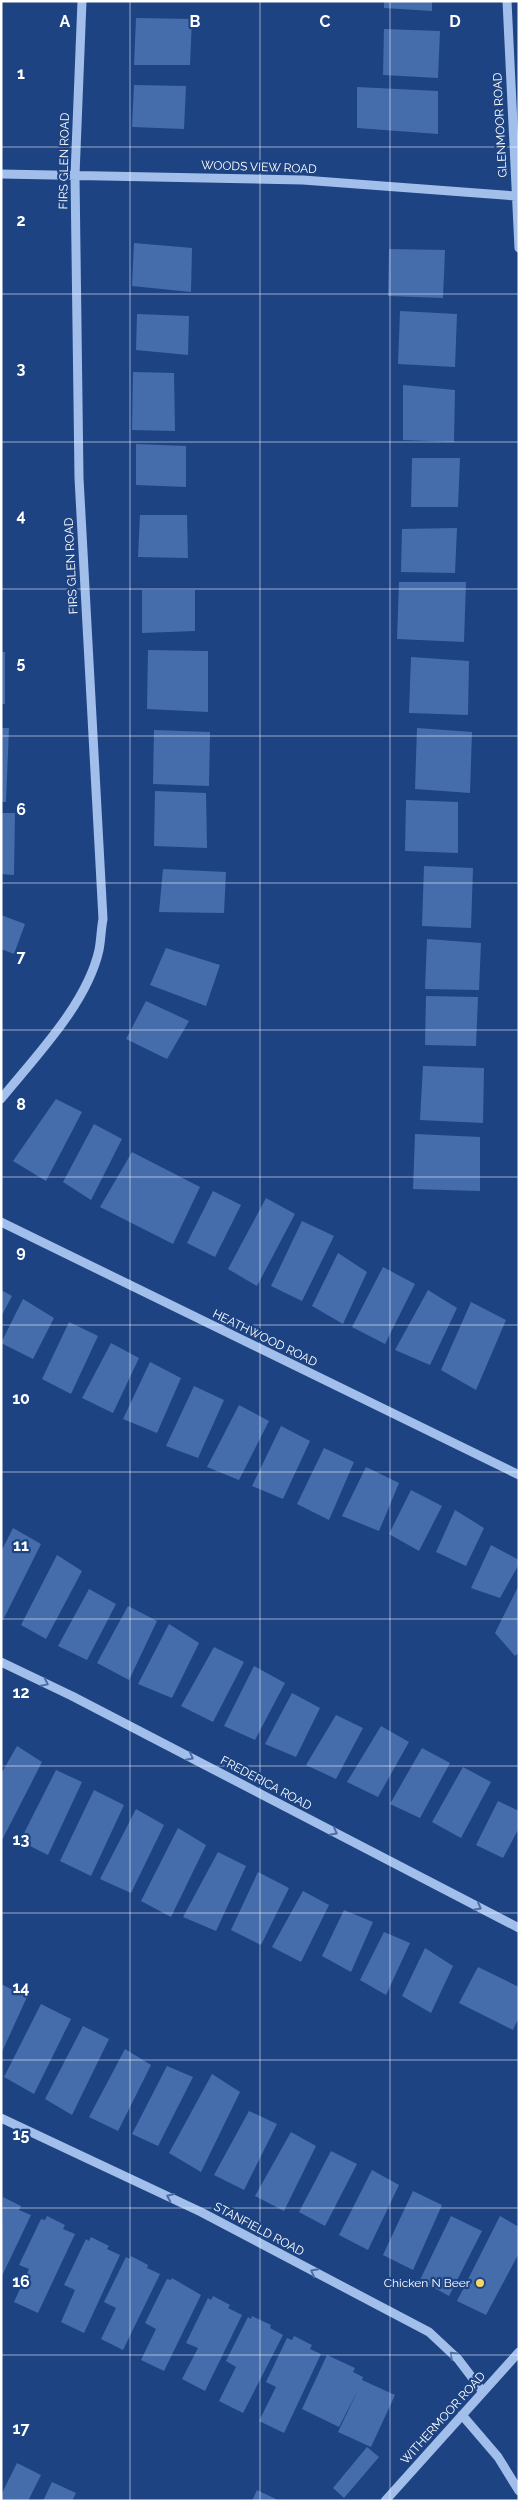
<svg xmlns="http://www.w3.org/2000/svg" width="520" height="2502" viewBox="0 0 520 2502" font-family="Raleway,sans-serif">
<rect width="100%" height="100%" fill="#1d4383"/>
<path fill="#456dab" d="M384,1H432V11L384,8Z
M136,18L192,19L190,65H134Z
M384,29L440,31L438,78L383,75Z
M134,85L186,86L184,129L132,127Z
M357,87L438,91V134L357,128Z
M134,243L192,248L191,292L132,286Z
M389,249L445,250L443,298L388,296Z
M400,311L457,314L455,367L398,364Z
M137,314L189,316L188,355L136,350Z
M133,372L174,373L175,431L132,430Z
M403,385L455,390L454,442L403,440Z
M136,444L186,446V487L136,485Z
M412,458H460L458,507H411Z
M140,515H187L188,558L138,557Z
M457,528L455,573L401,572L402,529Z
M399,582H466L464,642L397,639Z
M142,590H195V631L142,633Z
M148,650L208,651V712L147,709Z
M1,652H5V704H1Z
M411,657L469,661L468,715L409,713Z
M1,728H9L6,802H1Z
M417,728L472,732L470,793L415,789Z
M154,730L210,732L209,786L153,784Z
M155,791L206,793L207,848L154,846Z
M406,800L458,802V853L405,851Z
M1,813H15L14,875L1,874Z
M424,866L473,868L471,928L422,926Z
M163,869L226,872L224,913L159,912Z
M1,915L25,924L14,954L1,949Z
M427,939L481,943L479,990L425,989Z
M166,948L220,965L206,1006L150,985Z
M426,996L478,997L476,1046L425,1045Z
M146,1001L189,1021L167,1059L126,1039Z
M423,1066L484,1068L483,1123L420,1120Z
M56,1099L82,1112L46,1181L13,1161Z
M94,1124L122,1139L91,1200L63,1182Z
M415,1134L480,1137V1191L413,1189Z
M132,1152L200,1187L173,1244L100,1207Z
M213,1191L241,1205L215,1257L187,1243Z
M266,1198L295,1214L257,1286L228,1269Z
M302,1221L334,1236L302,1301L271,1286Z
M338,1253L367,1272L343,1324L312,1306Z
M383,1267L415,1284L385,1344L352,1327Z
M1,1290L12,1296L1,1317Z
M428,1290L457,1308L430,1365L395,1350Z
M23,1299L54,1318L33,1359L1,1343Z
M471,1302L506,1320L476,1390L441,1370Z
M69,1322L98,1336L71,1394L42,1379Z
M111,1343L139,1358L113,1413L82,1398Z
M150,1362L181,1378L157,1433L123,1419Z
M194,1386L224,1400L198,1458L166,1446Z
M239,1405L269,1421L239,1480L207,1467Z
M281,1426L310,1441L283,1499L252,1486Z
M324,1448L354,1462L329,1520L297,1504Z
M366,1467L399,1483L379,1531L342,1516Z
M411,1490L442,1506L419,1551L389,1534Z
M455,1510L484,1528L466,1566L436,1552Z
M13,1528L41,1544L3,1620L1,1618V1552Z
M491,1545L519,1560V1564L500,1598L471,1588Z
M57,1555L82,1571L46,1639L21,1625Z
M519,1585V1652L515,1656L495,1633Z
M89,1589L116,1604L87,1660L58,1646Z
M128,1606L157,1621L129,1680L97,1663Z
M169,1624L199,1643L172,1698L138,1684Z
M214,1647L244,1662L213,1722L181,1706Z
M254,1666L285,1683L255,1740L224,1726Z
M292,1693L320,1708L296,1757L265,1744Z
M336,1715L363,1728L336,1779L306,1765Z
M381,1726L409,1742L378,1797L347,1782Z
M17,1746L42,1762L1,1842V1774Z
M422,1748L450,1763L420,1818L390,1804Z
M463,1767L491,1782L461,1838L432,1822Z
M56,1770L82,1782L48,1855L20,1841Z
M94,1790L124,1805L91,1876L60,1861Z
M498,1801L519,1811V1828L503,1858L476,1845Z
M136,1809L164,1825L131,1893L100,1879Z
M178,1828L206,1845L171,1917L141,1901Z
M218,1852L246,1866L216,1931L183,1917Z
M258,1872L289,1888L261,1945L231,1930Z
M303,1891L329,1905L301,1962L272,1947Z
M344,1910L373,1922L351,1972L322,1956Z
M384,1932L410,1943L386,1995L360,1980Z
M425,1948L453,1966L431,2013L402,1996Z
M478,1967L519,1987V2017L513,2030L459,2003Z
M1,1984L27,1997L1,2054Z
M41,2004L71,2019L34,2094L4,2077Z
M83,2026L109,2039L72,2115L45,2099Z
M125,2049L151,2065L118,2131L89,2117Z
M167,2066L193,2077L158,2146L132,2134Z
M212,2074L240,2092L201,2172L169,2153Z
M249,2111L277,2124L244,2190L214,2175Z
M291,2132L316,2146L284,2211L255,2196Z
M331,2151L357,2164L325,2226L299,2212Z
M372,2170L399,2185L368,2250L339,2235Z
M413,2191L442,2205L413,2270L383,2255Z
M3,2197L21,2206L19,2210L31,2215L1,2278Z
M47,2216L65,2225L63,2229L75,2234L38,2313L14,2302L29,2269L19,2265L41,2219L45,2220Z
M451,2216L482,2231L449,2296L420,2280Z
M500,2216L519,2227V2253L486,2315L457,2301Z
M91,2237L109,2246L107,2249L120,2255L84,2333L61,2322L75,2290L64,2285L86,2239L89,2241Z
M131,2256L148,2265L147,2268L160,2274L123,2350L101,2339L116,2308L104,2302L126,2257L130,2259Z
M172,2278L201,2295L164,2371L141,2360L156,2329L145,2323L167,2279L171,2280Z
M213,2296L230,2305L228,2308L242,2315L205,2391L182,2379L198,2348L186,2343L208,2298L211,2300Z
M252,2316L271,2325L270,2328L283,2335L243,2413L219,2401L236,2367L226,2361L248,2317L251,2319Z
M294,2336L312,2345L310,2349L321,2354L284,2433L259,2421L276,2387L266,2382L287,2338L292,2340Z
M327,2355L355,2368L353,2372L363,2377L362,2380L395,2395L371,2447L338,2432L359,2388L339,2427L302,2409Z
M367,2447L379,2457L344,2498L333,2488Z
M17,2463L41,2475L28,2501H1V2495Z
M52,2482L76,2493L72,2501H43Z
M257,2490L280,2501H252Z"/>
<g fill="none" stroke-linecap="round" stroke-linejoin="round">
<path stroke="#a2beea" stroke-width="9" d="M507,1L519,248
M1,174L303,180L516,196
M1,1099C35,1057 87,1004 99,950C101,940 101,929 103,919L79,478L75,175L82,1
M1,1222L519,1475
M1,1662L72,1696L519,1928
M1,2118L201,2212L429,2332L458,2359L483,2392
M462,2415L498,2457L519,2491
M385,2501L519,2352"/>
</g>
<defs><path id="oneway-chevron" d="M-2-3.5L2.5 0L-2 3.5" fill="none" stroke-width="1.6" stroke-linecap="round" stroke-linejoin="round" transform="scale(1.25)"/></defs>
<g stroke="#4c6ea7">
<use href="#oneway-chevron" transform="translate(45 1683) rotate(26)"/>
<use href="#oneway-chevron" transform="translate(190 1757) rotate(28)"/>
<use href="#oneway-chevron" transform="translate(334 1832) rotate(28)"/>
<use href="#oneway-chevron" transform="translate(478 1907) rotate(28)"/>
<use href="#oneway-chevron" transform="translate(170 2197) rotate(-155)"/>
<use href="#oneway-chevron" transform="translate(314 2272) rotate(-152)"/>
<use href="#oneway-chevron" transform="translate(453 2355) rotate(-136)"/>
</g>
<path fill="none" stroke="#fff" stroke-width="1" stroke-opacity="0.55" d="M130,1V2501M260,1V2501M390,1V2501M1,147H519M1,294H519M1,442H519M1,589H519M1,736H519M1,883H519M1,1030H519M1,1177H519M1,1325H519M1,1472H519M1,1619H519M1,1766H519M1,1913H519M1,2060H519M1,2208H519M1,2355H519"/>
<circle fill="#fad760" stroke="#1d4383" stroke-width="2" cx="480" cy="2283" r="5"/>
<g text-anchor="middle" stroke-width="4.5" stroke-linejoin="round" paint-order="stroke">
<g font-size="12" fill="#fff" stroke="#1d4383">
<text transform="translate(500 125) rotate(-93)" y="4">GLENMOOR ROAD</text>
<text transform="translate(64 161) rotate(-89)" y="4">FIRS GLEN ROAD</text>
<text transform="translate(259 167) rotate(2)" y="4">WOODS VIEW ROAD</text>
<text transform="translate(71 566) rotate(-93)" y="4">FIRS GLEN ROAD</text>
<text transform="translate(265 1338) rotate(26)" y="4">HEATHWOOD ROAD</text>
<text transform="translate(266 1783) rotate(28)" y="4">FREDERICA ROAD</text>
<text transform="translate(259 2229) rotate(28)" y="4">STANFIELD ROAD</text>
<text transform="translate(443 2418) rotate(-48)" y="4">WITHERMOOR ROAD</text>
</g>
<g font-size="12" fill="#fff" stroke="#1d4383" text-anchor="end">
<text x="470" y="2287">Chicken N Beer</text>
</g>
</g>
<g font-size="16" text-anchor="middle" font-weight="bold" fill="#fff" stroke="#1d4383" stroke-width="4.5" stroke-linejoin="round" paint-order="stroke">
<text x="65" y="27">A</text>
<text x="195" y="27">B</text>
<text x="325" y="27">C</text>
<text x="455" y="27">D</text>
<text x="21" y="79">1</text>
<text x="21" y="226">2</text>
<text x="21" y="374">3</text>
<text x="21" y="521">4</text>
<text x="21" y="668">5</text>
<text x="21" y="815">6</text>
<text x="21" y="962">7</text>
<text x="21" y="1110">8</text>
<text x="21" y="1257">9</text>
<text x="21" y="1404">10</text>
<text x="21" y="1551">11</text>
<text x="21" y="1698">12</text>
<text x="21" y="1845">13</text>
<text x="21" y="1993">14</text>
<text x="21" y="2140">15</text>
<text x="21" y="2287">16</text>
<text x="21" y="2434">17</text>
</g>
<rect width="520" height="2502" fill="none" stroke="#ffffff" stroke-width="5"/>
</svg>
